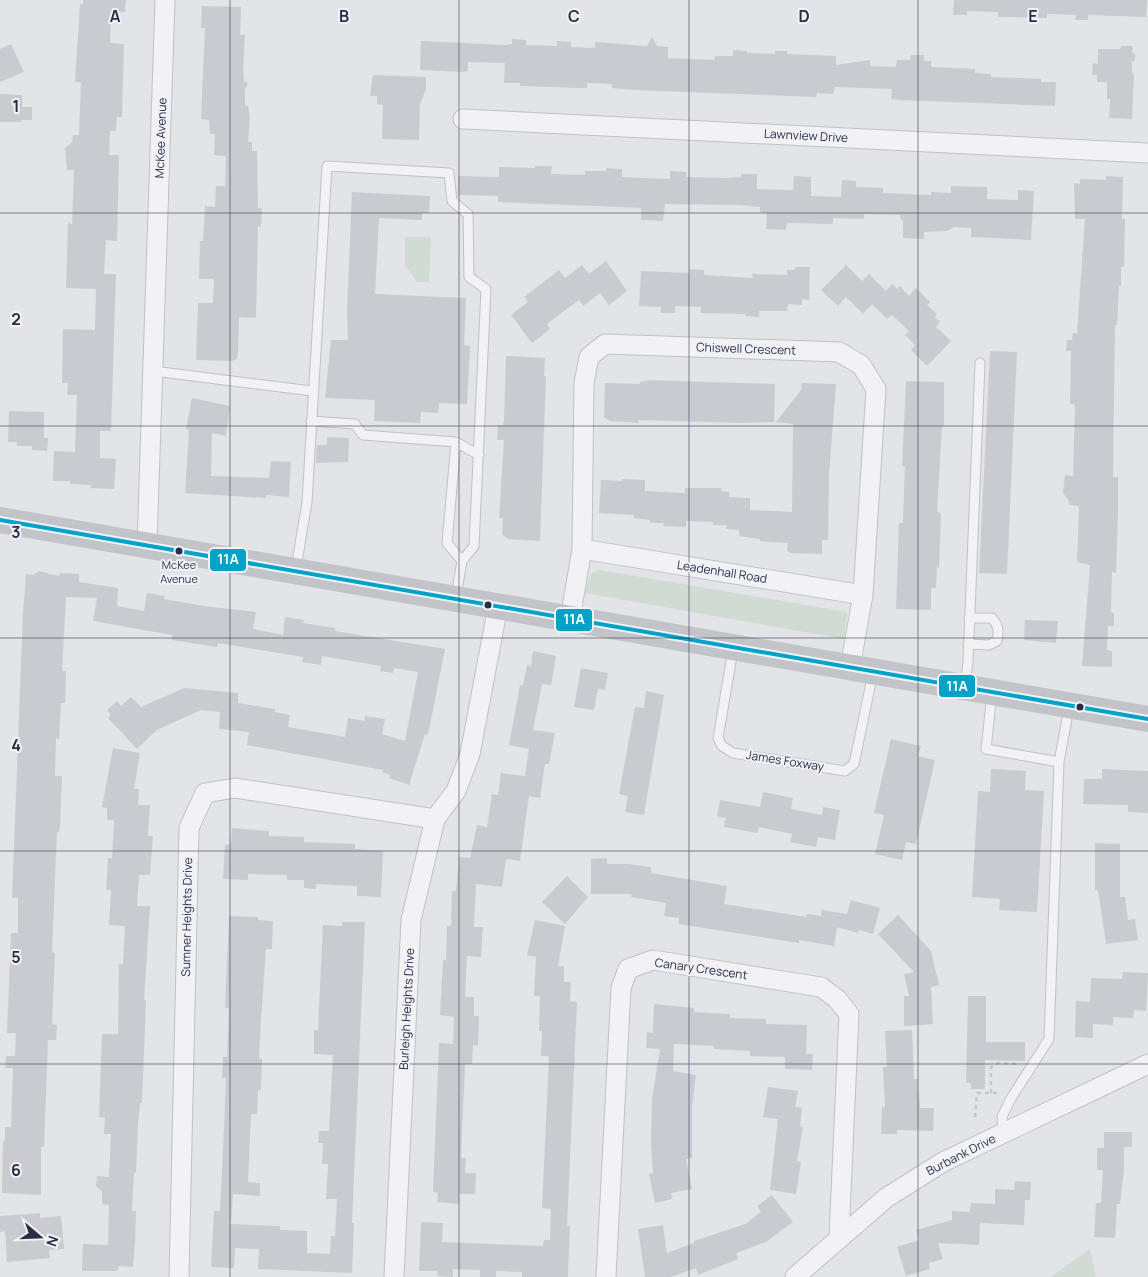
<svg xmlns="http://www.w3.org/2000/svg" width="1148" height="1277" viewBox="0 0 1148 1277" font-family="Manrope,sans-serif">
<rect width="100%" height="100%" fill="#e2e4e8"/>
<path fill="#d1dbd3" d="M405,237H431L429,282H417L405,265Z
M600,570L847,612L844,639L585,593L591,573Z
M1090,1249L1096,1277H1051Z"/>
<path fill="#c9cbd0" d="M83,0H126L125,12H111L110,43L124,44L122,117H117L116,131H110L109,155H119L117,241L106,240L104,274H116L111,431H100V458L116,459L114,489L90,488L91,485L70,484V481H53L54,451L75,452L77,395H67L68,383H62L63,329L95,330L96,289L66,288L68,223L72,224L74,170H67L65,148L72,142L73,135H79L81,82H75L80,4H83Z
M954,0H1147L1146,17L1088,15V20H1075L1076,15L1047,14V18L1010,17H998V12L967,11V15H953Z
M202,6L241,7L240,35H245L243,71L244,81L248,83L245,89V106H248L250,118L248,142H252V151H257L258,208H262L261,227L258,226L256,318L239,317L238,351L237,359L232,361L196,360L198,303H213L214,279H199L200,241H203L205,206L215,207L216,186H225L226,156L214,155L215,134H210L209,120L201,119L205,28H201Z
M652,37L657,46L668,47V58L714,60L715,56H733V50L747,51V53L775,54V51H787V54L836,56V65L870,60V66L896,67L897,60H910L911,55H924V61H931V67L975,69V73L991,74V77L1041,79V82H1056L1055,106L898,100L891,99L892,89L835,87L833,94L817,93L816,97L633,90L612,88V84L587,83V88H580L520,86V83H504L505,63L468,62V71L462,72L420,70L421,41L505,45L512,44V39L526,40V45L557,46V41L571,42V47L595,48V42L647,46Z
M11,44L24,72L0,82V49Z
M1121,46H1133L1132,52L1135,54V60L1132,62V72L1134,75L1132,119L1109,118L1110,99H1107V82H1097V75H1092L1093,63L1098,64V49H1120Z
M373,75L426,77V89L420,104L419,140L382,139L383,105L377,104V96H370Z
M0,94L22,95V107H32V120H21V122H0Z
M535,166H552L551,174L585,175V171H606V168L622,169V177L670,179V171L686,172V177L726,178L741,177V174H757V189L793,190L794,176L811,177V196L841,197L842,180L856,181V187L883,188V193L931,195V192L951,193V186L987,187V199L1018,200V190L1034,191L1031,240L971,237V228L954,227L947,231L924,232V239L903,238V220L900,219V215L864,214V219L833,218V224L787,223L786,230L766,229L767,213L760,212V207L740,205L665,204L663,221L641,220V208L498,202V196L458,195V176L499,177V167L535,168Z
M1106,176L1123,177L1122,219H1125L1124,267H1121V286H1119L1117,325H1115L1113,477H1118V512L1116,573L1112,572L1111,612L1114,613V626H1108L1107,650L1112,651V667L1082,666L1090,565L1077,562L1079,506L1069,505V501L1063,493L1065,475L1073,476L1075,408L1074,404H1070L1071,351H1066L1067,340H1072L1073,333H1077L1085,219H1075L1074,183L1080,184V179L1106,180Z
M352,192L430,196L429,213H422V220L379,218L375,294L466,298L464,345L470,346L467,404L439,403L438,413L421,412L420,423L374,421L375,400L325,398L331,340H348L347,310Z
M606,261L627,291L609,305L600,293L583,306L579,300L547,324L550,329L532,343L511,315L528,302L524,297L559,270L565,278L582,265L589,274Z
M846,265L862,281L869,274L886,291L892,284L897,289L900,286L909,296L916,288L930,302L927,305L937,314L935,317L940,322L936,327L951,341L927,366L911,350L915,345L905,335L909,331L892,315L887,319L872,304L863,314L846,297L838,306L821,290Z
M795,267H810L809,300L802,299V305L788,304L787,311H759V317L745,316L746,314L701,313V307L675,306V313H661V307L639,306L641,271L689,273V269L704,270V275L753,278L752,274L787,275V270H795Z
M990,351L1017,352L1007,574L979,573Z
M506,356L545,358L544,376H546L540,541L508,539L502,534L503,518H499L504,440H497L498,425H503L504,421Z
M648,380L775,384L774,422L743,423L638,420V423L627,422L610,421L604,417L605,383L640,384V382Z
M906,381L944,382V426H942L937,511L941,514L939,568L937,567L936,588H931V610L896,609L899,523H903L904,492L905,466H902Z
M802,383L836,384L829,474L828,540H822V554L790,553L787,550L788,543L760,541V539L739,536V530L726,529L727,525H713V522L686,521V527L663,526L664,523H650V520L634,518V515L599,513L601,480L622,481V479L645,480V491L685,493V488H722L721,491L729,492V497L750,498V510L792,512L793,424L776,422L801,390Z
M192,398L230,406L226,436L212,433L211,476L269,478L271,461L291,462L289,497L266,495V498L185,493L189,430L186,429Z
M9,411L44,412V438H48L47,451L32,450V446H17V442H8Z
M327,437L349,438L348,462L316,463L317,445H327Z
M39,571L59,576V573L79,574V582L118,588L117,606L144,611L147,593L165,596L164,599L204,606L256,612L253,629L283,635L285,617L304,620L303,623L335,628V631L445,649L428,735L425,734L409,785L389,778L390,775L382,772L383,770L247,745L249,732L219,729L220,712L201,710L157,730L137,749L108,718L111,715L107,710L117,701L121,706L131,697L141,707L184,688L238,693V703L275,709V712L290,715L288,727L345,737L348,718L365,721V716L385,719L382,734L405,741L418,672L394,668L393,673L380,671L381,666L322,656L321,665L302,662L303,657L218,643L217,647L172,640V635L93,621L97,598L66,597L62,671H66L65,703H61L59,739L56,738L55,776H62L60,827L59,832H57L52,952L55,953L52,1024L57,1025L56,1040H48L44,1147H41V1195L2,1193L3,1141H5V1127H11L13,1068H5L6,1056H15L16,1033H7L11,933H18V898H12L23,612L26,574L33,575Z
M1025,620L1058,621L1056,643L1024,640Z
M533,651L556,656L551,685L542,684L533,730L555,733L549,764H545L540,798L529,796L520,861L506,859L502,887L476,884L474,927H483L481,957L467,956L465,997H474V1016H479L478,1045H473L472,1064H465L461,1158H466L465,1173H476L475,1194H459V1204L437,1202L438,1193L433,1192L439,1043L453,1044L454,1017L440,1015L443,960H446L447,926H451L452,891H456L459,857L470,858L477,825L487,827L492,794L498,795L501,773L525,776L529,749L509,745L520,685L523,686L527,665L531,666Z
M581,668L608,673L605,690L598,689L594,710L574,707Z
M646,691L664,695L644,815L625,812L628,796L619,794L635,707L644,708Z
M891,739L921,746L918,756L935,760L916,844L906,842L902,860L875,854L884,815L874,813Z
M113,748L140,753L134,789H139L138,805H150L148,836H153L150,875H139L137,906H150L144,1000H146L142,1103H140L138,1124L136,1173L134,1172L132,1211H136L135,1243L133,1267L119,1266L117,1271H82L83,1244L108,1245L109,1205L102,1204V1191L96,1186L97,1176L109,1177L111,1134H104L105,1118L99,1117L102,1034H118L119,964H123L125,926L109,925L111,890H106L108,858H112L114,820H107V808L102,807Z
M991,769L1026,771L1025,790L1044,791L1037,912L999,910L1000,899L972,897L978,791L990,792Z
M1102,769L1148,771V813L1128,812V805L1083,804L1084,779H1102Z
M763,792L793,798L791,809L822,815L823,807L840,810L835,840L818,837L816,847L790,842L792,834L759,827L757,833L724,827L726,818L717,816L720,800L760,807Z
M232,828L269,831V836L304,837V842L355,844V849L383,851L381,897L357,896V886L316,884V889L304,888V880H287V875L248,874V880L223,879L225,845L231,844Z
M1095,843L1120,844V897H1125L1128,920L1135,919L1138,940L1106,944L1098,890H1095Z
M607,858V864H627L651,867V873L727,886L724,904L806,917L807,914L821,916L822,910L847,914L851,900L880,908L873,934L859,930L858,933L837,927L834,946L799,940V943L679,924V918L664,916L666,903L631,897L632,894H591V859Z
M567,876L588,897L565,924L542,902Z
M898,915L931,951L939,985L931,987L933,1024L904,1026V996H909L904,974L914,972L878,934Z
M229,916L258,917V920L273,921L272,949H266L261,1019L259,1058L262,1059L261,1090H258L257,1114H251L248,1182L260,1183V1196L233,1194L231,1224L280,1226V1230L307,1231V1253L330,1254L331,1236H335L337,1199H326L328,1164H322L323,1143H318L319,1131H329L333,1055L314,1054V1030H318L323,925L342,926V922H365L352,1223H354L352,1273L258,1269L259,1249L235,1248L234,1268L211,1267L214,1211H220L224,1128L226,1078H222L223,1057H227L229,1008H225Z
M535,920L565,926L558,966H564V982H571L570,1001L577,1002L567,1226H570L568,1277H522V1272L496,1271V1277H480V1270L453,1269V1277L437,1276L438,1271H419L421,1222L443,1223L442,1242L543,1246L544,1240H550L551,1209L542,1208L549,1056H541L542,1031H539L540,996H534L536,957L527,955Z
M1123,972L1148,973L1146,1011L1134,1010L1133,1018L1113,1017V1025L1093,1024V1038L1075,1037L1076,1001L1090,1002L1091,978L1122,979Z
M968,996H986V1042H1025V1061L985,1060V1089H971V1083H966Z
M654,1004L694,1008V1012L730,1014V1018L766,1019V1024L807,1025L806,1054H813L812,1070L785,1069V1057L750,1056V1051L714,1049V1046L674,1044L673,1071L696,1075L692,1106V1158L686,1159L692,1189L671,1193L672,1199L655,1203L649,1174L653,1173L651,1144L652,1099L660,1049L646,1048L647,1032L653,1033Z
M912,1030L914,1079H918L920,1108H934L933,1131L897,1130V1134H881L882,1107H885L883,1067H887L885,1031Z
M768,1087L798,1091L795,1107L802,1108L800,1126L803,1127L797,1161L801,1162L796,1194L770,1190L778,1119L763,1117Z
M1104,1132H1132V1147H1124V1170L1120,1204H1117L1115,1238L1094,1237L1096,1203H1101L1103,1170H1097V1148H1104Z
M1015,1181L1031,1182L1030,1200H1025L1024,1225L980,1223L979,1245L938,1243L943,1259L929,1263L930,1269L906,1276L897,1247L919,1240L916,1230L952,1220V1211L970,1212L971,1203L995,1204V1189L1014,1190Z
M772,1195L793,1222L766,1242L736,1253L738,1259L698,1275L696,1268L671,1277H645L638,1229L663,1225L667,1253L694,1243V1241L745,1224L761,1212L757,1206Z
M40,1213V1218L61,1216L64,1249L49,1250L50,1258L7,1262L5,1231L0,1232V1216Z"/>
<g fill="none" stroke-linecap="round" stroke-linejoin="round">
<defs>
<path id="lane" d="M153,371L312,391
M311,421L355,424L363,435L456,442L479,455
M456,442L447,543L462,561
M296,568L307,502L327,166L449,173L452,201L468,214L469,277L486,289L474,546L462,561L456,596
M968,644L989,645L997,641C999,632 999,626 992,618H969
M733,650L718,738L722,746L733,753L845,771L854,764L873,673
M965,685L968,662L980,363
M992,694L986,749L1059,762
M1003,1133L1002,1117L1010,1100L1049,1039L1059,762L1069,708"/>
<path id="street" d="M463,119L1148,153
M147,545L165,0
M582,549L863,595
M570,619L582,549L584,383L589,357L605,344L839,352L861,365L876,389L863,595L850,667
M179,1277L189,828L205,793L235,788L435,819
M394,1277L411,920L435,819L456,791L470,754L498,606
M606,1277L621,988L628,969L653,960L821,987L837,999L849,1014L839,1237
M795,1277L886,1198L943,1162L1148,1064"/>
</defs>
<use href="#lane" stroke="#bfc1c6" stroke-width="11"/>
<use href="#street" stroke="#bfc1c6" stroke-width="21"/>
<path stroke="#c4c5cb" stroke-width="2.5" stroke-dasharray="4 4" stroke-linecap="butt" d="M991,1093V1067L998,1063L1019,1064
M975,1117L977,1093H1001"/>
<use href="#lane" stroke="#f2f2f4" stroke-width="9"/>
<use href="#street" stroke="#f2f2f4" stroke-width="19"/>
<path stroke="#c3c4ca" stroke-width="26" d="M0,520L1148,719"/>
<defs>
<path id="bus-1" d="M0,520L1148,719"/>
</defs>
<use href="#bus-1" stroke="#f0f2f7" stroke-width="8"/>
<use href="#bus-1" stroke="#02a3c7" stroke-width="4"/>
</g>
<path fill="none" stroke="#282e43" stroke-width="1" stroke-opacity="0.55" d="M230,0V1277M459,0V1277M689,0V1277M918,0V1277M0,213H1148M0,426H1148M0,638H1148M0,851H1148M0,1064H1148"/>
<g fill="#282e43" stroke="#f0f2f7" stroke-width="2">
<circle cx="179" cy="551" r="4.5"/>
<circle cx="488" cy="605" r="4.5"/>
<circle cx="1080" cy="707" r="4.5"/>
</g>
<g text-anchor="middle" stroke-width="4" stroke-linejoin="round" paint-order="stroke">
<g font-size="11" fill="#282e43" stroke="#f0f2f7">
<text x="179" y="569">McKee<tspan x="179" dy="14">Avenue</tspan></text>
</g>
<g font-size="12" fill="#282e43" stroke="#f0f2f7">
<text transform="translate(806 136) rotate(3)" y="4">Lawnview Drive</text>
<text transform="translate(161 138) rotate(-88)" y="4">McKee Avenue</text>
<text transform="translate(746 349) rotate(2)" y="4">Chiswell Crescent</text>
<text transform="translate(722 572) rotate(9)" y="4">Leadenhall Road</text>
<text transform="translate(785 761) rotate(9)" y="4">James Foxway</text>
<text transform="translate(187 917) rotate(-89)" y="4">Sumner Heights Drive</text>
<text transform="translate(701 969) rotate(8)" y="4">Canary Crescent</text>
<text transform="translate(407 1009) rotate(-87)" y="4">Burleigh Heights Drive</text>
<text transform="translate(961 1155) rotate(-27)" y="4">Burbank Drive</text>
</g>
</g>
<g font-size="16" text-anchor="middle" font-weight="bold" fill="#282e43" stroke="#f0f2f7" stroke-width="4" stroke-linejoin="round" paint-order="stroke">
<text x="115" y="22">A</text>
<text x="344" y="22">B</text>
<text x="574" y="22">C</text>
<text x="804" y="22">D</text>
<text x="1033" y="22">E</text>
<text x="16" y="112">1</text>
<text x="16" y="325">2</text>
<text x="16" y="538">3</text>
<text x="16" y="751">4</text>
<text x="16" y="963">5</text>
<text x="16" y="1176">6</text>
</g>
<g stroke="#f0f2f7" stroke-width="2">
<rect x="209" y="548" width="38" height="24" rx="5" fill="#02a3c7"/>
<rect x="555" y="608" width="38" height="24" rx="5" fill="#02a3c7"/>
<rect x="938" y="674" width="38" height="24" rx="5" fill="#02a3c7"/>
</g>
<g font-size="14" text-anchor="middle" font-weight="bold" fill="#fff">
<text x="228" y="564">11A</text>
<text x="574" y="624">11A</text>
<text x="957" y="691">11A</text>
</g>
<g transform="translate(40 1237) rotate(109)" stroke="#f0f2f7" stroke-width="4" paint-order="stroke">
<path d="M0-4L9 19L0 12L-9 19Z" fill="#282e43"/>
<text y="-8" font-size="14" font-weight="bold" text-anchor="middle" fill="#282e43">N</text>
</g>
</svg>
